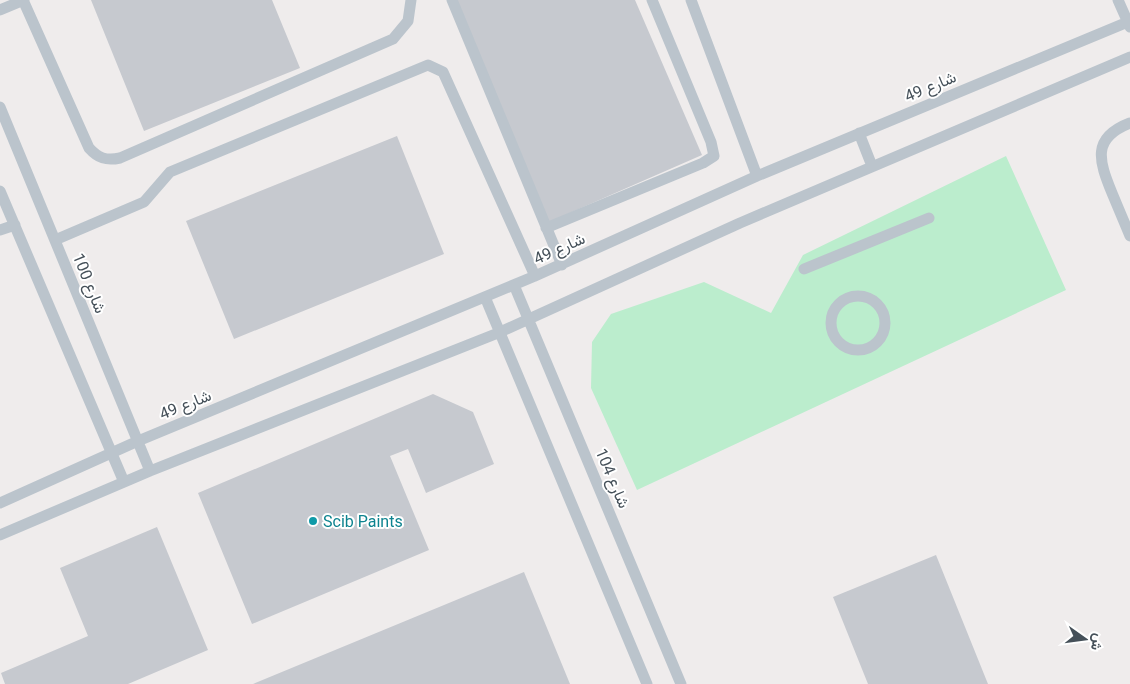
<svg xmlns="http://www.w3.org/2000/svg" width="1130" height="684" viewBox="0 0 1130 684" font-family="Roboto,Vazirmatn,sans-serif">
<rect width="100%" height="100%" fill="#efecec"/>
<path fill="#bbedcd" d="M1006,156L1066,290L637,490L591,388L592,342L611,314L704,282L771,313L803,255Z"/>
<path fill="#c6c9cf" d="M91,0H272L300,68L144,131Z
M453,0H635L702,155L549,222Z
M397,136L444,254L234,339L186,221Z
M433,394L473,412L494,464L426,493L408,449L390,456L429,550L252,624L198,493Z
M157,527L208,650L128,684H5L1,673L88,636L60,568Z
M936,555L988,684H868L833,597Z
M524,572L570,684H253Z"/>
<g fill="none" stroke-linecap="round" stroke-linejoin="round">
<path stroke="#bbc4cc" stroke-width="11" d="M23,0L89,148C98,158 106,161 120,158L393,39L408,21L411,0
M452,0L562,265
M691,0L757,176
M1118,0L1130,27
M0,10L24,0
M0,107L150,471
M1130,123C1091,138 1099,161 1112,193C1118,207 1124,222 1130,236
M859,133L872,166
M0,191L124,482
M546,228L703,163L714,156L711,142L652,0
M0,230L15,225
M55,240L144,202L170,172L428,65L443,72L535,276
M804,269L929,218
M514,285L681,684
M831 323a27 27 0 1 1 54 0a27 27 0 1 1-54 0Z
M485,297L647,684
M0,503L138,441L535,276L757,176L1130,21
M0,535L150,471L498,333L740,223L1130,57"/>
</g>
<circle fill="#0f9aa8" stroke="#fff" stroke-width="2" cx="313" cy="521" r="5"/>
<g text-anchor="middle" stroke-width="4" stroke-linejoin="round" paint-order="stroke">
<g font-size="16" fill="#455059" stroke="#fff">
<text transform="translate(930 86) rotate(-23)" y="6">شارع 49</text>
<text transform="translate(559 248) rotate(-24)" y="6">شارع 49</text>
<text transform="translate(90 283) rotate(68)" y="6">شارع 100</text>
<text transform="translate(185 404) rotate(-22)" y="6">شارع 49</text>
<text transform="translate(613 478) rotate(67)" y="6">شارع 104</text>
</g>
<g font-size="16" fill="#0d838f" stroke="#fff" text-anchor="start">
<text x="323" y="527">Scib Paints</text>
</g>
</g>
<g transform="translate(1085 639) rotate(104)" stroke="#ffffff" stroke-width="4" paint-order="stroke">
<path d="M0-4L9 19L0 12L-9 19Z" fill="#455059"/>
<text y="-8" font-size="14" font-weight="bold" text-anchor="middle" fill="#455059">ش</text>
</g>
</svg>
